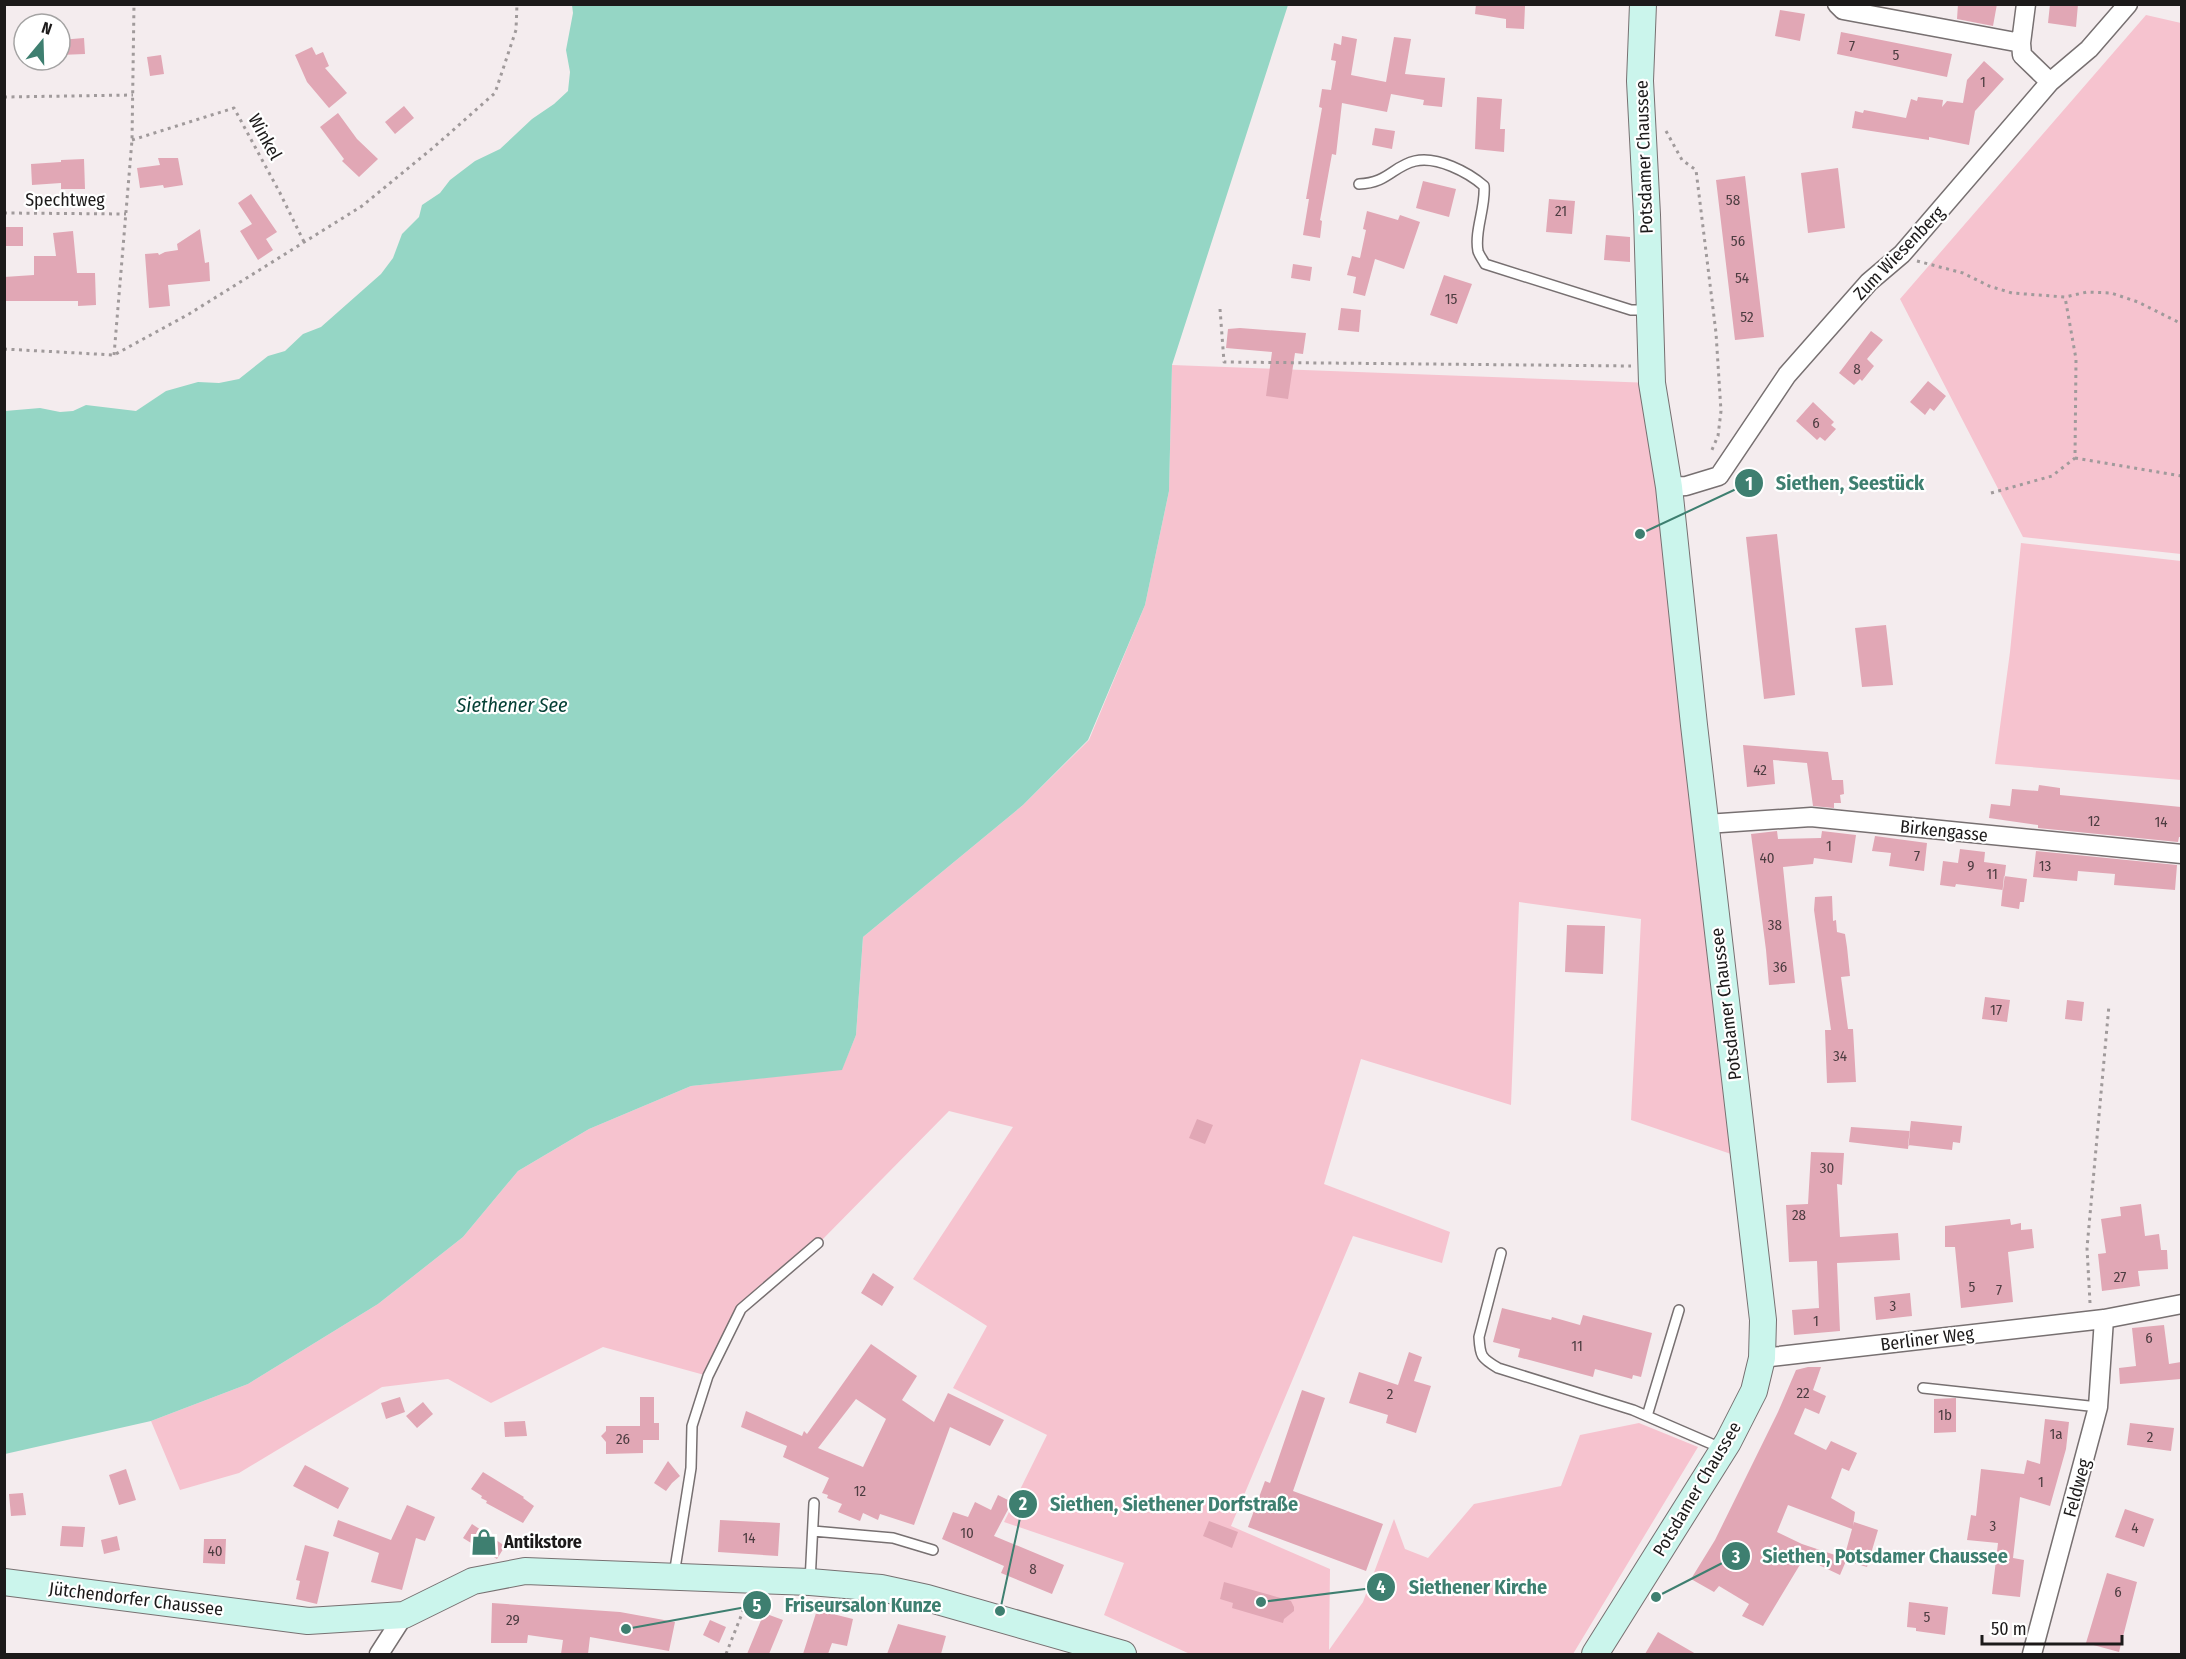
<svg xmlns="http://www.w3.org/2000/svg" width="2186" height="1659" viewBox="0 0 2186 1659" font-family="'Fira Sans Condensed',sans-serif">
<rect width="100%" height="100%" fill="#f4ecee"/>
<path fill="#f6c3cf" d="M2146,15L2181,23V554L2023,537L1900,299Z
M1172,365L1652,383L1712,883L1731,1154L1631,1120L1641,919L1519,902L1511,1105L1361,1059L1324,1184L1450,1232L1442,1263L1353,1236L1231,1526L1330,1569L1329,1650L1363,1602L1394,1519L1405,1549L1428,1558L1474,1504L1561,1486L1580,1435L1639,1423L1698,1447L1573,1654H1190L1104,1615L1124,1563L1004,1522L1047,1435L953,1388L987,1326L913,1279L1013,1127L949,1111L820,1242L741,1309L708,1376L603,1347L491,1403L448,1379L382,1387L239,1473L180,1490L151,1421L248,1384L378,1304L463,1237L518,1171L589,1129L691,1086L842,1069L856,1035L863,937L1023,805L1089,740L1145,605L1169,491Z
M2021,543L2181,561V780L1995,764L2010,652Z"/>
<path fill="#95d6c5" d="M572,5H1288L1172,365L1169,491L1145,605L1088,740L1023,805L863,937L856,1035L842,1070L691,1086L589,1129L518,1171L463,1237L378,1304L248,1384L151,1421L5,1454V411L40,408L60,412L73,411L86,405L136,411L166,391L198,382L219,383L239,379L268,356L285,351L303,334L321,327L381,274L393,258L402,234L419,217L422,205L440,193L450,180L475,161L500,149L532,119L554,104L568,91L570,72L566,50L573,13Z"/>
<path fill="#e1a7b5" fill-rule="evenodd" d="M1476,4L1525,6L1524,29L1506,28V19L1475,14Z
M1958,4H1997L1993,26L1957,19Z
M2050,4H2078L2076,27L2048,23Z
M1780,10L1805,14L1800,41L1775,36Z
M1841,32L1952,54L1947,77L1837,54Z
M1342,36L1357,39L1351,75L1386,82L1394,37L1411,39L1405,74L1445,78L1442,107L1423,105L1424,100L1391,94L1387,112L1342,103L1336,155L1332,154L1320,220L1322,221L1320,238L1303,235L1309,199H1306L1322,108L1319,107L1322,89L1331,90L1336,61L1331,60L1334,43L1341,45Z
M84,38L85,54L60,55V40Z
M312,47L316,55L323,52L329,66L325,68L347,93L329,108L307,82L295,55Z
M161,55L164,74L150,76L147,57Z
M1984,61L2004,79L1975,111L1969,145L1929,137V140L1852,128L1855,111L1863,113L1864,110L1906,118L1911,99L1917,101L1918,97L1943,100L1942,107L1947,101L1963,103L1967,80Z
M1477,97L1502,99L1500,129H1505L1504,152L1475,149Z
M404,106L414,118L395,134L385,122Z
M338,113L357,139L378,159L359,177L342,161L344,159L320,127Z
M1375,128L1395,131L1392,149L1372,145Z
M158,158H178L183,185L164,188L163,185L140,188L137,168L160,165Z
M84,159L85,189H61V183L32,185L31,164L61,162V160Z
M1838,168L1845,228L1808,233L1801,173Z
M1745,176L1764,337L1735,340L1716,180Z
M1423,181L1456,189L1449,217L1416,208Z
M251,194L277,232L266,239L273,250L258,260L240,231L252,224L238,203Z
M1549,199L1575,201L1572,234L1546,232Z
M1367,211L1398,220L1400,215L1420,222L1404,269L1375,259L1365,296L1353,293L1356,277L1347,275L1352,256L1360,258L1366,230L1363,229Z
M5,227H23V246H5Z
M200,229L205,263L209,262L210,281L168,285L170,306L149,308L145,254L158,253L159,255L165,252L178,250L177,244Z
M73,231L77,273H95L96,305L78,306V301H6L4,277L34,275V256H56L53,233Z
M1606,235L1630,237V262L1604,260Z
M1293,264L1312,267L1310,281L1291,278Z
M1444,275L1472,284L1457,324L1430,315Z
M1341,308L1361,310L1359,332L1338,330Z
M1240,328L1306,333L1303,354L1295,353L1288,399L1266,396L1272,352L1226,348L1228,329Z
M1871,331L1883,340L1867,359L1874,366L1862,381L1860,379L1854,385L1839,373Z
M1928,381L1946,396L1934,411L1930,408L1925,415L1910,402Z
M1813,402L1834,422L1831,425L1836,429L1825,441L1820,437L1817,440L1796,421Z
M1777,534L1795,695L1764,699L1746,537Z
M1886,625L1893,685L1862,687L1855,628Z
M1743,745L1828,752L1832,780H1843L1844,794L1840,795L1841,803H1834V808L1813,806L1807,763L1773,760L1775,784L1747,787Z
M2039,785L2060,788V795L2181,807V837H2179L2178,842L2038,828V825L1989,818L1991,804L2010,806L2012,789L2038,791Z
M1777,831L1778,839L1821,838L1822,831L1856,835L1852,863L1814,858L1813,864L1783,867L1795,983L1769,985L1766,950L1751,834Z
M1875,836L1927,843L1924,871L1889,866L1891,853L1872,851Z
M1960,849L1985,852L1984,862L2006,865L2003,890L1956,884L1955,887L1940,885L1943,861L1958,863Z
M2036,851L2177,865L2175,890L2114,885L2115,874L2078,871L2077,881L2033,877Z
M2004,876L2027,879L2024,902H2020L2019,909L2001,906Z
M1832,896L1833,921L1836,920L1837,932L1845,934L1847,947L1850,976L1841,977L1848,1029H1853L1856,1082L1827,1083L1825,1030H1831L1814,910L1815,897Z
M1567,925L1605,926L1603,974L1565,972Z
M1985,997L2010,1000L2007,1022L1982,1019Z
M2067,1000L2084,1002L2082,1021L2065,1019Z
M1197,1119L1213,1125L1205,1144L1189,1138Z
M1911,1121L1962,1126L1960,1143L1953,1142L1952,1150L1908,1145Z
M1851,1127L1910,1131L1908,1149L1849,1142Z
M1811,1152L1844,1153L1842,1185L1837,1184L1840,1237L1898,1233L1900,1260L1837,1263L1840,1331L1794,1335L1792,1310L1819,1308L1817,1261L1789,1262L1786,1205L1808,1204Z
M2141,1204L2145,1236L2159,1234L2161,1250H2167L2168,1269L2138,1271L2140,1286L2102,1291L2098,1254L2106,1253L2101,1219L2121,1216L2120,1207Z
M2010,1219L2011,1225L2021,1223V1230L2032,1229L2034,1248L2008,1252L2013,1302L1961,1308L1955,1247H1945V1226Z
M873,1273L894,1287L882,1306L861,1293Z
M1910,1293L1912,1316L1876,1320L1874,1297Z
M1502,1308L1551,1320L1552,1317L1580,1325L1583,1315L1652,1333L1641,1377L1633,1375L1632,1379L1595,1369L1593,1377L1518,1357L1520,1349L1493,1342Z
M2164,1325L2169,1364L2181,1362V1379L2120,1384L2119,1368L2136,1366L2132,1328Z
M871,1344L917,1376L902,1400L934,1422L948,1393L1004,1420L990,1446L950,1427L914,1525L880,1514L878,1520L863,1513L860,1521L838,1512L842,1504L827,1498L828,1495L822,1493L829,1478L783,1457L787,1446L741,1427L746,1411L802,1436L804,1431L807,1434ZM856,1399L886,1419L863,1467L818,1448Z
M1409,1352L1422,1357L1414,1381L1431,1386L1416,1433L1386,1423L1388,1415L1349,1403L1359,1372L1398,1385Z
M1808,1367H1821L1813,1390L1826,1396L1819,1414L1805,1408L1794,1434L1826,1450L1831,1441L1857,1453L1849,1471L1842,1468L1831,1498L1855,1512L1853,1526L1854,1522L1878,1530L1867,1567L1846,1561L1840,1575L1804,1558L1763,1626L1742,1616L1749,1604L1719,1586L1714,1592L1691,1579L1715,1540L1778,1412L1796,1370ZM1788,1505L1852,1529L1844,1558L1802,1544L1777,1532Z
M1302,1390L1325,1398L1293,1491L1383,1524L1366,1571L1248,1527L1265,1481L1270,1483Z
M400,1397L405,1412L386,1419L381,1403Z
M640,1397H654V1423H659V1440H643V1453L606,1454V1442L601,1436L606,1431V1426H640Z
M1956,1398V1432L1934,1433V1399Z
M423,1402L433,1414L417,1428L406,1416Z
M2045,1419L2069,1422L2066,1449L2050,1506L2020,1497L2013,1558L2024,1560L2020,1597L1992,1594L1998,1543L1967,1540L1971,1515L1976,1516L1981,1469L2024,1474L2027,1460L2040,1464Z
M525,1421L527,1436L505,1437L504,1422Z
M2130,1423L2174,1428L2171,1451L2127,1445Z
M668,1461L680,1476L672,1483L666,1491L654,1483Z
M305,1465L349,1488L338,1509L293,1486Z
M126,1469L136,1500L119,1505L109,1475Z
M483,1472L524,1497L523,1498L534,1506L523,1523L486,1503L487,1501L481,1498L482,1496L471,1489Z
M23,1493L26,1515L11,1516L9,1494Z
M998,1495L1012,1502L994,1536L1064,1565L1052,1594L1001,1573L1004,1566L942,1539L953,1512L968,1517L975,1502L991,1510Z
M407,1505L435,1517L425,1541L416,1538L402,1590L371,1582L379,1553L333,1536L338,1520L391,1540Z
M2125,1509L2154,1519L2144,1547L2115,1537Z
M720,1520L780,1523L778,1556L718,1552Z
M1209,1521L1238,1532L1232,1548L1203,1536Z
M472,1524L505,1546L497,1559L463,1538Z
M62,1526L85,1527L83,1547L60,1546Z
M117,1536L120,1550L104,1554L101,1540Z
M204,1539H226L225,1564L203,1563Z
M305,1545L329,1552L317,1604L296,1599L300,1581L296,1580Z
M2107,1573L2137,1582L2119,1652L2086,1643Z
M1224,1582L1291,1601L1294,1607V1611L1284,1619L1283,1623L1232,1608L1233,1603L1220,1599Z
M1909,1602L1948,1607L1945,1635L1916,1631V1628L1907,1627Z
M492,1603L620,1612L675,1622L669,1651L590,1637L588,1654H561L563,1640L528,1635L527,1643H491Z
M817,1610L853,1619L847,1646L832,1643L828,1654H803Z
M764,1613L783,1620L769,1654H747Z
M710,1620L726,1627L719,1643L703,1635Z
M898,1624L946,1636L941,1654H887Z
M1658,1632L1696,1654H1645Z"/>
<g fill="none" stroke-linecap="round" stroke-linejoin="round">
<defs>
<path id="service" d="M1359,184C1388,183 1393,166 1415,161C1437,156 1468,172 1484,186C1486,207 1474,231 1478,251C1479,255 1483,260 1485,264L1631,310H1649
M1501,1253L1479,1337C1480,1356 1481,1358 1498,1368L1633,1410L1721,1448
M1923,1388L2098,1407
M1647,1416L1679,1310
M813,1531L893,1538L933,1550
M674,1575L691,1468L692,1426L708,1376L741,1309L818,1243
M810,1582L814,1503"/>
<path id="minor" d="M1837,4L1843,10L2021,43L2022,55L2050,82
M2021,43L2026,4
M1669,487L1686,486L1719,476L1787,375L1869,282L1902,254L2050,82L2089,49L2128,4
M1706,824L1811,817L2182,854
M1762,1358L2104,1319L2182,1304
M379,1654L404,1615
M2032,1654L2098,1407L2104,1319"/>
<path id="secondary" d="M4,1582L308,1621L404,1615L473,1581L525,1571L810,1582L881,1588L927,1598L1123,1654
M1595,1654L1728,1442L1754,1391L1762,1358L1763,1320L1694,725L1669,487L1652,383L1647,215L1640,81L1643,4"/>
</defs>
<use href="#service" stroke="#777071" stroke-width="12"/>
<use href="#minor" stroke="#777071" stroke-width="21"/>
<use href="#secondary" stroke="#777071" stroke-width="28"/>
<path stroke="#a09a9b" stroke-width="3" stroke-dasharray="3 4.5" stroke-linecap="butt" d="M4,97L133,95
M1666,131L1682,160L1696,170L1716,333L1721,411L1718,436L1711,452
M132,140L234,108L280,193L304,242
M4,213L126,214
M1917,261L1963,273L1989,286L2012,293L2065,297L2087,292L2111,293L2138,302L2182,324
M1220,309L1224,362L1631,366
M4,349L114,355L189,314L362,206L434,147L495,93L516,30L517,4
M114,355L132,140L134,4
M2075,458L2182,476
M1991,493L2052,476L2075,458L2076,359L2065,297
M2090,1303L2087,1248L2109,1005
M726,1654L747,1601"/>
<use href="#service" stroke="#fff" stroke-width="9"/>
<use href="#minor" stroke="#fff" stroke-width="18"/>
<use href="#secondary" stroke="#cbf5ec" stroke-width="26"/>
</g>
<defs>
<symbol id="shop-bare" viewBox="-9 -9 18 18"><path d="M-5-2.5h2.3a2.7 3.5 0 0 1 5.4 0H5L5.5 6h-11ZM-1.5-2.5h3a1.5 2.3 0 0 0-3 0Z" fill="#3e7f70" stroke="#fff" stroke-width="2.5" paint-order="stroke"/></symbol>
</defs>
<g fill-rule="evenodd">
<use href="#shop-bare" x="465" y="1523" width="38" height="38"/>
</g>
<g text-anchor="middle" stroke-width="4.5" stroke-linejoin="round" paint-order="stroke">
<g font-size="15" fill="#4d3d41">
<text x="1852" y="51">7</text>
<text x="1896" y="60">5</text>
<text x="1983" y="87">1</text>
<text x="1733" y="205">58</text>
<text x="1561" y="216">21</text>
<text x="1738" y="246">56</text>
<text x="1742" y="283">54</text>
<text x="1451" y="304">15</text>
<text x="1747" y="322">52</text>
<text x="1857" y="374">8</text>
<text x="1816" y="428">6</text>
<text x="1760" y="775">42</text>
<text x="2094" y="826">12</text>
<text x="2161" y="827">14</text>
<text x="1829" y="851">1</text>
<text x="1917" y="861">7</text>
<text x="1767" y="863">40</text>
<text x="1971" y="871">9</text>
<text x="2045" y="871">13</text>
<text x="1992" y="879">11</text>
<text x="1775" y="930">38</text>
<text x="1780" y="972">36</text>
<text x="1996" y="1015">17</text>
<text x="1840" y="1061">34</text>
<text x="1827" y="1173">30</text>
<text x="1799" y="1220">28</text>
<text x="2120" y="1282">27</text>
<text x="1972" y="1292">5</text>
<text x="1999" y="1295">7</text>
<text x="1893" y="1311">3</text>
<text x="1816" y="1326">1</text>
<text x="2149" y="1343">6</text>
<text x="1577" y="1351">11</text>
<text x="1803" y="1398">22</text>
<text x="1390" y="1399">2</text>
<text x="1945" y="1420">1b</text>
<text x="2056" y="1439">1a</text>
<text x="2150" y="1442">2</text>
<text x="623" y="1444">26</text>
<text x="2041" y="1487">1</text>
<text x="860" y="1496">12</text>
<text x="1993" y="1531">3</text>
<text x="2135" y="1533">4</text>
<text x="967" y="1538">10</text>
<text x="749" y="1543">14</text>
<text x="215" y="1556">40</text>
<text x="1033" y="1574">8</text>
<text x="2118" y="1597">6</text>
<text x="1927" y="1622">5</text>
<text x="513" y="1625">29</text>
</g>
<g font-size="18" fill="#1c1a1a" stroke="#fff">
<text transform="translate(265 137) rotate(61)" y="6">Winkel</text>
<text transform="translate(1644 157) rotate(-92)" y="6">Potsdamer Chaussee</text>
<text x="65" y="206">Spechtweg</text>
<text transform="translate(1899 253) rotate(-46)" y="6">Zum Wiesenberg</text>
<text transform="translate(1944 831) rotate(6)" y="6">Birkengasse</text>
<text transform="translate(1726 1004) rotate(-97)" y="6">Potsdamer Chaussee</text>
<text transform="translate(1927 1339) rotate(-7)" y="6">Berliner Weg</text>
<text transform="translate(2077 1488) rotate(-75)" y="6">Feldweg</text>
<text transform="translate(1697 1489) rotate(-59)" y="6">Potsdamer Chaussee</text>
<text transform="translate(136 1599) rotate(7)" y="6">Jütchendorfer Chaussee</text>
</g>
<g font-size="18" font-weight="bold" fill="#1c1a1a" stroke="#fff" text-anchor="start">
<text x="504" y="1548">Antikstore</text>
</g>
<g font-size="20" font-style="italic" fill="#054136" stroke="#fff">
<text x="512" y="712">Siethener See</text>
</g>
</g>
<path fill="none" stroke="#3e7f70" stroke-width="2" d="M1640 534L1749 483M1000 1611L1023 1504M1656 1597L1736 1556M1261 1602L1381 1587M626 1629L757 1605"/>
<g fill="#3e7f70" stroke="#fff" stroke-width="2">
<circle cx="1640" cy="534" r="6"/>
<circle cx="1000" cy="1611" r="6"/>
<circle cx="1656" cy="1597" r="6"/>
<circle cx="1261" cy="1602" r="6"/>
<circle cx="626" cy="1629" r="6"/>
<circle cx="1749" cy="483" r="15"/>
<circle cx="1023" cy="1504" r="15"/>
<circle cx="1736" cy="1556" r="15"/>
<circle cx="1381" cy="1587" r="15"/>
<circle cx="757" cy="1605" r="15"/>
</g>
<g font-size="18" text-anchor="middle" font-weight="bold" fill="#fff">
<text x="1749" y="490">1</text>
<text x="1023" y="1510">2</text>
<text x="1736" y="1563">3</text>
<text x="1381" y="1593">4</text>
<text x="757" y="1612">5</text>
</g>
<g font-size="20" text-anchor="middle" font-weight="bold" fill="#3e7f70" stroke="#fff" stroke-width="4.5" stroke-linejoin="round" paint-order="stroke">
<text x="1850" y="490">Siethen, Seestück</text>
<text x="1174" y="1511">Siethen, Siethener Dorfstraße</text>
<text x="1885" y="1563">Siethen, Potsdamer Chaussee</text>
<text x="1478" y="1594">Siethener Kirche</text>
<text x="863" y="1612">Friseursalon Kunze</text>
</g>
<rect width="2186" height="1659" fill="none" stroke="#1c1a1a" stroke-width="12"/>
<g transform="translate(42 42) rotate(19)"><circle r="28" fill="#ffffff" stroke="#a4a3a3" stroke-width="1.5"/>
<path d="M0-4.5L10 22L0 15L-10 22Z" fill="#3e7f70"/>
<text y="-9" font-size="16" font-weight="bold" text-anchor="middle" fill="#1c1a1a">N</text>
</g>
<path d="M1982 1635v9h140v-9" fill="none" stroke="#1c1a1a" stroke-width="3"/>
<text x="1991" y="1635" font-size="18" fill="#1c1a1a" stroke="#ffffff" stroke-width="4.5" paint-order="stroke">50 m</text>
</svg>
